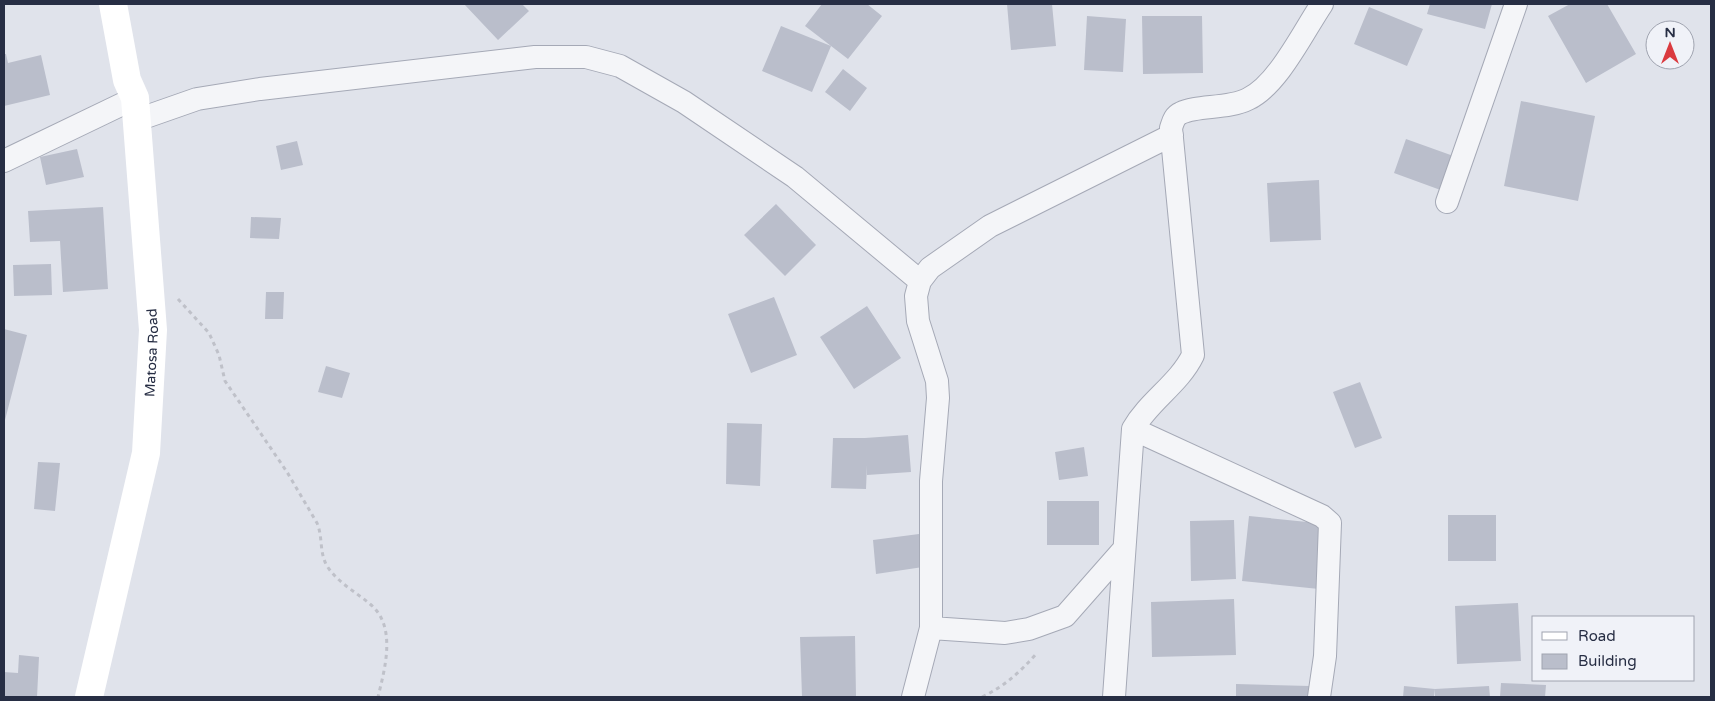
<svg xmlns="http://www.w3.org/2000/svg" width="1715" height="701" viewBox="0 0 1715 701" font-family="'Varela Round',sans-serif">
<rect width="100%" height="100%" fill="#e0e3eb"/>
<path fill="#babecb" d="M464,4H522L529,11L498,40Z
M822,4H867L882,16L848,59L805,26Z
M1007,4H1052L1056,46L1011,50Z
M1430,4H1492L1485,29L1427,14Z
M1570,4H1607L1636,54L1586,83L1548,16Z
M1369,7L1423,29L1407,66L1354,44Z
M1087,16L1126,19L1123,72L1084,70Z
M1142,16H1202L1203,73L1143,74Z
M781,26L831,46L812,92L762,71Z
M4,54H6L8,63L41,55L50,95L4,106Z
M843,69L867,88L850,111L825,92Z
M1521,101L1595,116L1578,201L1504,186Z
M1406,139L1459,158L1446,192L1394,173Z
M297,141L303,165L281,170L276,146Z
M77,149L84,177L46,185L40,157Z
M1319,180L1321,240L1270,242L1267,183Z
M776,204L816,245L785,276L744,235Z
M103,207L108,289L63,292L60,241L30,242L28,211Z
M251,217L281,218L279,239L250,238Z
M51,264L52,295L14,296L13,265Z
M266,292H284L283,319H265Z
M774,297L797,355L751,373L728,314Z
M867,306L901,358L854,389L820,337Z
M4,329L27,335L4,424Z
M326,366L350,373L342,398L318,392Z
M1360,382L1382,438L1355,448L1333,392Z
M727,423L762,424L760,486L726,484Z
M908,435L911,472L867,475V465L866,489L831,488L833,438H865Z
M1084,447L1088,476L1059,480L1055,452Z
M38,462L60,463L55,511L34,509Z
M1047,501H1099V545H1047Z
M1448,515H1496V561H1448Z
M1249,516L1327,524L1319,589L1242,581Z
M1234,520L1236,579L1191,581L1190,521Z
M919,534L923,567L876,574L873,540Z
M1234,599L1236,655L1152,657L1151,602Z
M1518,603L1521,661L1457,664L1455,606Z
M855,636L856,697H802L800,637Z
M19,655L39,657L37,697H4V672L18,673Z
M1501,683L1546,685L1545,697H1500Z
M1236,684L1310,686L1309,697H1236Z
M1404,686L1435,689L1434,697H1403Z
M1489,686L1490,697H1435V689Z"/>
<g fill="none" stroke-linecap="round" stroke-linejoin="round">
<defs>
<path id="street" d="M137,120L197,99L260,89L535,57H586L620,66L684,102L795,177L920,281
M4,161L135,98
M1447,202L1516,4
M1133,429L1322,516L1330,523L1325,656L1319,697
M931,628L1005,633L1029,629L1065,616L1124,549
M913,697L931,628V481L938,398L937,381L918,321L916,296L920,281L930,268L990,226L1172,135
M1114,697L1133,429C1149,401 1179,384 1193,355L1171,128C1173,122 1174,116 1181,113C1196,105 1229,109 1248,99C1278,85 1303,32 1322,4"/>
</defs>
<use href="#street" stroke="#a5a9b6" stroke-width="24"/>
<path stroke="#bfc1c9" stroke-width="3" stroke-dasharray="4 4" stroke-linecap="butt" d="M178,299L209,333L219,355L225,381L287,472L317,523C323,537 319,552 327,566C338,583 356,592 370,604C397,626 385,668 378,697
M982,697C1005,686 1020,672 1037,653"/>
<use href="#street" stroke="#f4f5f8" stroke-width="22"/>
<path stroke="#fff" stroke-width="28" id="s1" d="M89,697L146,453L153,330L135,98L127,80L113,4"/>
</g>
<g text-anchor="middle" stroke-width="4.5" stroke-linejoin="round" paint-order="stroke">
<g font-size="14" fill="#272e44" stroke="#f0f2f8">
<text dy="5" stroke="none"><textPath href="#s1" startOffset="351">Matosa Road</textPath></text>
</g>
</g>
<rect width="1715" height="701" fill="none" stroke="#272e44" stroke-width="10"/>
<rect x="1532" y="616" width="162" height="65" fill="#f0f2f8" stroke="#a0a4b0"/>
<rect x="1542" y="632" width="25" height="8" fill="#ffffff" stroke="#a0a4b0"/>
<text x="1578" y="641" font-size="15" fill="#272e44">Road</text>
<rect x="1542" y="654" width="25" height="15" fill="#babecb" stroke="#a0a4b0"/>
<text x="1578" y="666" font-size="15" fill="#272e44">Building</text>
<g transform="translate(1670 45)"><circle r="24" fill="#f0f2f8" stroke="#a0a4b0"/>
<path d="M0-4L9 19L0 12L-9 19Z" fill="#da3a3f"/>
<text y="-8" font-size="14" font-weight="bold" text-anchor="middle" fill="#272e44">N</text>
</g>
</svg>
